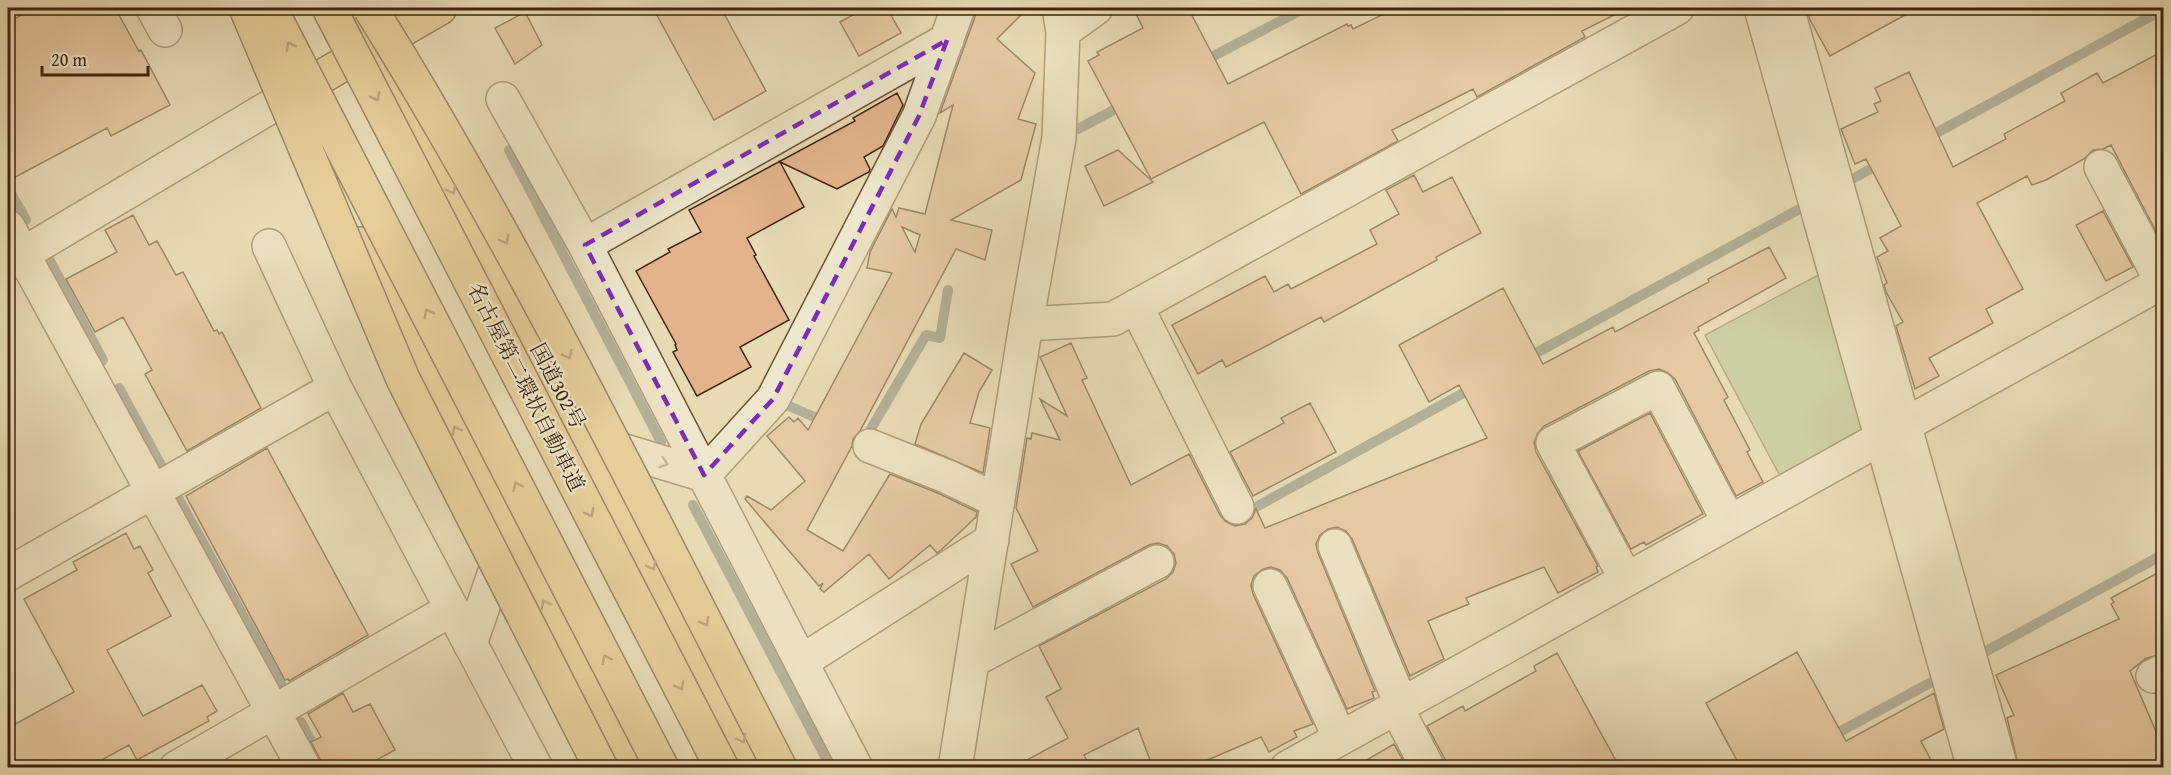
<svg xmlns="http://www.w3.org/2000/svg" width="2171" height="775" viewBox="0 0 2171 775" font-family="'Gentium Book Plus','Noto Serif JP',serif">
<rect width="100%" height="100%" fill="#e7dbb4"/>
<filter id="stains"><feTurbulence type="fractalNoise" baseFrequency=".00333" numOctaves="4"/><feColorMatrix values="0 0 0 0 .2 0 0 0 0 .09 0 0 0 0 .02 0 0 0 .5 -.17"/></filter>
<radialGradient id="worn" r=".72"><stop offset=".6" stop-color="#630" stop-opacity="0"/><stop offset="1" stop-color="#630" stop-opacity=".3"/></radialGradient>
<path fill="#b1c190" stroke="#78724e" stroke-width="1.5" d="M1822,273L1865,430L1780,476L1705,335Z"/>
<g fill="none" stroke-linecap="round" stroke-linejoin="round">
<path stroke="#757d72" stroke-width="10" d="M1202,62L1305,8
M1078,129L1125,104
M1927,138L2164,9
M509,150L661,442
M1847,182L1881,163
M8,188L26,220
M49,259L103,360
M8,286V285
M1527,358L1805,206
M119,388L163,469
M782,403L826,422
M843,429L865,439L926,335L940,338L948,290
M177,496L282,686
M693,505L831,768
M1216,529L1476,386
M1981,654L2164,554
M301,722L318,754
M1830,737L1939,678"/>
</g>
<path fill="#e3b48c" stroke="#40240b" stroke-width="1.5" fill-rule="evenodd" d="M35,8H115L139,51L141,50L170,105L111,136L107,128L8,181V22Z
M653,8H721L766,91L714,120Z
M865,8H887L901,33L859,56L840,22Z
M976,8H1028L997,39L1035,73L1018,119L1036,124L1021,180L951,220L992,230L985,260L956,249L860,431L853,439L852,446L807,530L843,551L890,474L940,494L977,512L976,517L941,550L937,553L930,545L889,579L869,554L824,592L820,589L823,583L819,586L745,499L747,496L771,510L805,481L767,436L789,417L794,422L798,418L808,430L892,273L867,268L870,252L892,209L896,217L899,208L925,214L953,105L940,113L976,14ZM902,227L920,235L915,252L909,241Z
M1133,8H1188L1228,84L1347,24L1348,26L1351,25L1353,29L1396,8H1628L1582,31L1585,37L1477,97L1473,89L1392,130L1398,141L1301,194L1264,122L1151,179L1088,61L1099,55L1097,52L1143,28Z
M1806,8H1918L1830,56L1810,20Z
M525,12L542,45L515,64L495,28Z
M2163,51V245L2111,145L2103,149L2093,150L2084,159L2046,180L2032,185L2027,176L1977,203L2023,289L1986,309L1993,323L1929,358L1939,376L1915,389L1896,326L1903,322L1886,292L1884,285L1887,283L1877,257L1888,251L1880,238L1901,226L1866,159L1855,164L1841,129L1878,112L1874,104L1881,101L1875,88L1909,72L1953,167L2006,139L2004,134L2065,101L2061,93L2097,73L2103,83Z
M897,93L903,105L883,146L864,157L870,169L869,172L837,189L780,162L804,207L747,238L756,255L754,256L789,320L740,347L751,367L697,396L673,352L677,350L675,345L676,344L636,271L670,252L668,249L701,232L689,210L855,121L853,118Z
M1118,150L1153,182L1104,206L1085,166Z
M1414,175L1423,192L1452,177L1481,233L1436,257L1437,260L1324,322L1321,317L1226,367L1222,360L1198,374L1172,325L1265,276L1274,292L1288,284L1291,289L1377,244L1370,230L1399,214L1386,190Z
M2103,211L2133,267L2106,281L2076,225Z
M133,215L149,245L157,241L176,275L183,272L214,331L217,330L219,334L222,332L261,408L187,451L145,374L152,370L123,317L95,332L66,279L117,252L105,230Z
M1769,247L1786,278L1698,327L1699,330L1694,333L1728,397L1724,400L1750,450L1747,452L1763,482L1736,496L1675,379L1668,373L1659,369L1649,371L1544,426L1538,433L1534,442L1536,452L1598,566L1596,567L1598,572L1558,593L1544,567L1466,598L1469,604L1428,621L1444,659L1410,676L1352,539L1346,531L1337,527L1328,529L1320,535L1316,544L1318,553L1375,691L1372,692L1374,698L1347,709L1287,578L1280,570L1271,567L1263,569L1254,576L1251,585L1253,594L1313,724L1294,731L1297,737L1269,752L1261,737L1189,768H1153L1138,728L1084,755L1091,768H1012L1068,738L1046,697L1061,689L1039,646L1166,579L1173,572L1176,563L1174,554L1167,546L1158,543L1149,545L1033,607L1011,564L1038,551L1016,508L1027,438L1031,439L1032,433L1060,440L1040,399L1067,416L1040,357L1071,343L1087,378L1082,380L1131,485L1189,454L1220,515L1226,522L1235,526L1245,524L1252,518L1256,509L1265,528L1487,438L1459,385L1429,402L1399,345L1503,288L1543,364L1613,327L1615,332L1709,282L1708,279Z
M964,353L992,370L979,392L970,423L990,428L983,473L915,444L921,424Z
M1310,403L1336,452L1253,496L1230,452L1284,423L1281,418Z
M1650,413L1703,514L1646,545L1644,542L1631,549L1578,451Z
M267,448L368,635L289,681L288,679L285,680L186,496Z
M126,533L134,549L140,546L153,570L148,573L171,616L107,650L143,716L202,685L217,711L207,717L209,721L137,760L129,745L87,768H8V728L74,692L24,599L77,570L73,562Z
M2163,570V653L2145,659L2130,671L2163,748V768H2019L2007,718L2014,715L1996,675L2119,619L2111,604L2114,602L2111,598Z
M1797,652L1846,741L1934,693L1944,729L1921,741L1935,768H1741L1706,703Z
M1557,653L1620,768H1447L1445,759L1427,726L1463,706L1465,711L1536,671L1534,666Z
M343,693L353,712L370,704L395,750L362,768H323L320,759L311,742L321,737L308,714Z
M1394,744L1407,768H1353Z
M278,760L282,768H263Z"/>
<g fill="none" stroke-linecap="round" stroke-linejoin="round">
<defs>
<path id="minor" d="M153,8L165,30
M1761,8L1974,768
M1787,8L2001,768
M1063,32L1096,8
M503,99L585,245L856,768
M2101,167L2162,282
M8,227L304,768
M585,245L947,40
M269,246L335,388L536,768
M8,263L285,98
M1136,306L1237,507
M1026,324L1113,319L1677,8
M595,442L704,475L773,399L919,116L958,8
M870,446L948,477L998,501
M1335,546L1401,704
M8,574L335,388
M1626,579L1553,443L1658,388L1729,522
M1270,586L1340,738
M470,644L505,543
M972,661L1157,562
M801,662L992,540
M2153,676L2164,671
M1396,707L1428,768
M176,768L452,609
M955,768L1026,324L1059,138L1063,32L1059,8
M1287,768L2164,281"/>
<path id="major" d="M285,98L440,8"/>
<path id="highway" d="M359,14L587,440L756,768
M360,244L630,768"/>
</defs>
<use href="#minor" stroke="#6a5235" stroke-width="36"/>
<use href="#major" stroke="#40240b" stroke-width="36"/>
<use href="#highway" stroke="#40240b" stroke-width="36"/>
<use href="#minor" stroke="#efe8ce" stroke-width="33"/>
<use href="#major" stroke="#e4be7a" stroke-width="33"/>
<use href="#highway" stroke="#e4be7a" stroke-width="33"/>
<defs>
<path id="highway-bridge" d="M246,8L403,379L601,768
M270,8L662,768
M329,8L722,768
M370,8C522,252 648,512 780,768"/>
</defs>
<use href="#highway-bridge" stroke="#40240b" stroke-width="36" stroke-linecap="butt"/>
<use href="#highway-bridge" stroke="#e4be7a" stroke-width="33"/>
</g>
<defs><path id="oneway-chevron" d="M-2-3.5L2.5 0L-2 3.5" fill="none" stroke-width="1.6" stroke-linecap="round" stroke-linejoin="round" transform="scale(1.5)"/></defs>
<g stroke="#8a693d">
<use href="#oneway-chevron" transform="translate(290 46) rotate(-117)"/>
<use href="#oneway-chevron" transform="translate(376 97) rotate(63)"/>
<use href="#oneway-chevron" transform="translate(452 190) rotate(62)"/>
<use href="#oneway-chevron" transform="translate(505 240) rotate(61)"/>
<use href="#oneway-chevron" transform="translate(428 313) rotate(-117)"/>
<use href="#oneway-chevron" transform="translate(568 355) rotate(63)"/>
<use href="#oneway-chevron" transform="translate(456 430) rotate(-117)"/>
<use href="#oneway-chevron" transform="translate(517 486) rotate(-117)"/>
<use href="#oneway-chevron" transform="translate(590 513) rotate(63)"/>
<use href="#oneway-chevron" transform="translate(652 566) rotate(63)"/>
<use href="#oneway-chevron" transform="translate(545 604) rotate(-117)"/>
<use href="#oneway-chevron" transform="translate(705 622) rotate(63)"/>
<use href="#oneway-chevron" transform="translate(606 659) rotate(-117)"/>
<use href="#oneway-chevron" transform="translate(680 686) rotate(63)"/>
<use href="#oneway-chevron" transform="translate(742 739) rotate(63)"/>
</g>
<use stroke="#98866c" href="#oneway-chevron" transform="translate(664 463) rotate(17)"/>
<path d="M0 0H2171V775H0ZM947,40L919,116L773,399L704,475L585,245Z" fill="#e7dbb4" fill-opacity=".55" fill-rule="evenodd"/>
<path fill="none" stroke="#7b2cbf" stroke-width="4.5" stroke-dasharray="12 8" stroke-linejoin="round" d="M947,40L919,116L773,399L704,475L585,245Z"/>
<g text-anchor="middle" stroke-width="4.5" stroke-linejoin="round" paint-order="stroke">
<g font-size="21" fill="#40240b" stroke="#efe8ce">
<text transform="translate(558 386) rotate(62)" y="7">国道302号</text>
<text transform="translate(526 387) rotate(63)" y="7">名古屋第二環状自動車道</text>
</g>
</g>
<rect width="2171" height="775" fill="none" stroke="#e7dbb4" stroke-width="30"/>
<rect x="9" y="9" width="2153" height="757" fill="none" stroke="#40240b" stroke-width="3"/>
<rect x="15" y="15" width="2141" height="745" fill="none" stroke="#40240b" stroke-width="1.5"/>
<path d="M42 66v9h106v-9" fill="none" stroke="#40240b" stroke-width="3"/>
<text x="51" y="66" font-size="18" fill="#40240b" stroke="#efe8ce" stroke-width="4.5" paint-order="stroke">20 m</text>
<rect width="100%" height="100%" filter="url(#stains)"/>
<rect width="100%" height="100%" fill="url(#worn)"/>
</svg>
